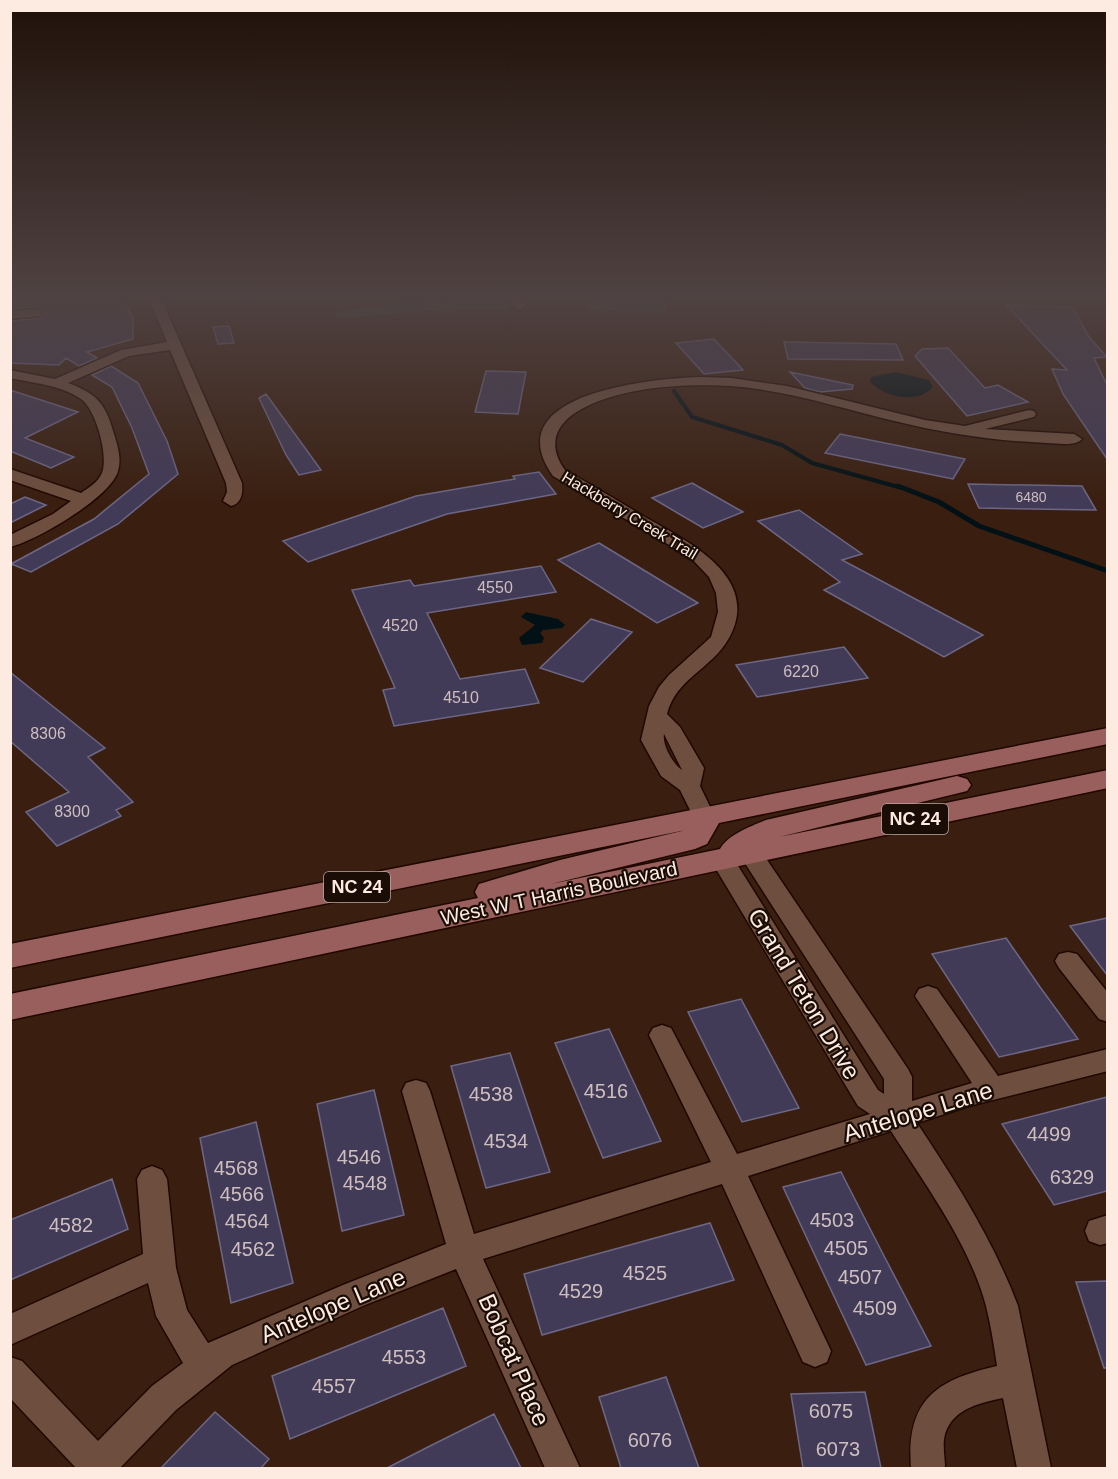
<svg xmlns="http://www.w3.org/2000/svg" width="1118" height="1479" viewBox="0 0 1118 1479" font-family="Arial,sans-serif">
<rect width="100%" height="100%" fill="#3a1f10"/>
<path fill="#324e3e" d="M458,296H500L504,298L508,309H454L338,318L334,313L435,298L443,301Z
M585,296H666L665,313L590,310L591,302Z"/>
<path fill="#011115" d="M896,372L929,380L933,387C917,405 885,397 870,382L871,377Z
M526,612L558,619L565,625L562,628L543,630L540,633L544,638L542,643L522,645L519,638L535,625L521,617Z"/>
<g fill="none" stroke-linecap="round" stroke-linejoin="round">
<path stroke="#011115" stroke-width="4" d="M674,391L692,417L782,445L812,463L902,488"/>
<path stroke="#011115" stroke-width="5" d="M898,486L939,502L979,526L1108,571"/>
</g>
<path fill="#423b58" stroke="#6d6786" stroke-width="1.5" d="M10,296H119L133,317V339L87,352L97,358L79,366L66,358L59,365L10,363V321L40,318L44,313L36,307L10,309Z
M1006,305L1073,307L1089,337L1107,357L1094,358L1107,385V459L1063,394L1052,369L1067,370Z
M229,326L234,343L218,344L213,327Z
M714,339L743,370L704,374L676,343Z
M784,342L896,344L903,360L788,359Z
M948,348L985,388L998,385L1028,402L967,416L915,356L922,349Z
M111,366L138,383L167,441L178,474L118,524L31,572L11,564L94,519L149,474L132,428L112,387L92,375Z
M486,371L526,372L518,414L475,412Z
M790,372L853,385L852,389L820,392L805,388Z
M10,390L78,412L25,438L74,457L51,468L10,451Z
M266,394L321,470L299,475L286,455L259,398Z
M840,434L965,459L953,479L825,453Z
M539,472L556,494L447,514L308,562L283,541L416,496L515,479L513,476Z
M692,483L743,512L703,528L652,498Z
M968,484L1082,486L1096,510L979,508Z
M25,497L46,505L10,523V504Z
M799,510L862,554L842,560L983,635L944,657L824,590L840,582L758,521Z
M599,543L698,603L657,623L558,560Z
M541,566L556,592L427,613L460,679L525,669L539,703L394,726L383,690L395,688L352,590L410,580L414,586Z
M591,619L632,632L583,682L540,668Z
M844,647L868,678L757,697L736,665Z
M10,672L105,748L88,757L133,802L116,810L121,816L57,846L26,812L69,792L10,741Z
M1107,918V975L1070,926Z
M1006,938L1040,987L1078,1039L999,1057L932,954Z
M741,999L799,1108L742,1122L688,1012Z
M609,1029L661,1141L603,1158L555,1043Z
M510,1053L550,1172L486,1188L451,1066Z
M374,1090L404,1215L342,1231L317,1104Z
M1107,1097V1191L1054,1205L1002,1124Z
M256,1122L293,1283L231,1303L200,1138Z
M841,1172L883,1254L931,1346L866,1365L783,1187Z
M112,1179L128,1229L10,1280V1220Z
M710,1223L734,1280L542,1335L524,1274Z
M1107,1281V1368H1104L1076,1282Z
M443,1308L466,1366L290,1439L272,1376Z
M666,1377L699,1468H621L599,1397Z
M865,1392L881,1468H803L791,1394Z
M215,1412L269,1459L261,1468H161Z
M494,1414L521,1468H387L426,1448Z"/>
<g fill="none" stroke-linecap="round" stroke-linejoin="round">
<defs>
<path id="minor" d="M148,296H160L242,483C243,493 242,503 231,506L223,501L227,492L226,483L170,350L129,356L68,383C95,393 105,402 113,431C117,444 122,457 118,471C111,497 36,541 10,547V535L53,514L71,501L10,480V469L81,493C88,488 97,483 101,475C110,459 96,409 81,399C61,385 33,383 10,378V370L55,379L121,350L167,342Z
M508,296H520L526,306L520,310L516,309Z
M36,309L42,313L40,316L10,319V311Z
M703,377L731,378L787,386L925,420L965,426L1029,410L1034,411L1036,414L1034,417L985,429L1074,434L1082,439C1075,447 1057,443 1047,443C997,441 948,434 899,422C843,409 788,390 730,386C683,383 611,387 572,415C552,430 550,450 565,470C591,485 617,500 643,516C685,540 763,576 729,638C712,669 676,678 667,714L680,727L704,768L700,786L715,817L712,822L704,824L696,822L680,790L661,776L641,740L649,706L659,687L669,675L711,637L718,612L716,593L709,577L691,558L553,476C494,393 653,378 703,377ZM664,734L682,770C673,764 662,745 664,734Z
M751,846L759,848L908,1069L912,1077V1101L972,1083L915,996L919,989L928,986L937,989L998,1076L1108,1049V1071L969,1106L917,1123C956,1182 993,1240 1018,1306L1051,1468H1017L1003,1398C978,1403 949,1410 944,1439C943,1449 945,1459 945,1468H911C906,1401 935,1380 997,1366C994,1346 991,1326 986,1306C970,1245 925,1184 891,1131L748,1176L831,1351L827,1362L815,1367L803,1362L722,1184L483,1259L580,1468H545L456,1269L365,1305L232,1365L176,1410L120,1468H76L10,1398V1357L22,1361L98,1441L152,1386L183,1363L156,1316L148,1283L10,1345V1314L143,1254L137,1179L142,1170L152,1166L162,1170L167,1179L176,1268L187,1310L208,1343L343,1285L446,1244L402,1091L406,1083L416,1080L426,1083L430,1091L474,1234L711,1162L649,1035L653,1028L662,1025L671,1028L737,1154L870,1114L858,1106L710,859L714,853L722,851L730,853L878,1090L884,1094V1079L739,854L743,848Z
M1068,952L1077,954L1108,993V1022L1099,1019L1059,968L1055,961L1059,954Z
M1108,1215V1243L1100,1245L1089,1241L1085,1231L1089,1221Z"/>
<path id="major" d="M1108,728V744L719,823L707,844L695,849L551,884L720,849C729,834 750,827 766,820L957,776L967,779L971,785L967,791L779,837L1108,770V788L10,1020V994L478,898L475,892L479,884L560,860L686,830L10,968V944Z"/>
</defs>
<use href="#minor" stroke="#200800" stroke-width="3"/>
<use href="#major" stroke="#200800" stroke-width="3"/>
<use href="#minor" fill="#6e4f3f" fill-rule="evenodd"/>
<use href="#major" fill="#995f5c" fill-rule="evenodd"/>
</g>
<linearGradient id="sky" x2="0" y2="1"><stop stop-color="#201109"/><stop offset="0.59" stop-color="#4f4242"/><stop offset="1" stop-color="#4f4242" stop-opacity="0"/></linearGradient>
<rect width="1118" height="503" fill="url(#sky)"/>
<g text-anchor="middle" stroke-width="4.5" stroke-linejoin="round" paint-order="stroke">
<g font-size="14" fill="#cebebe">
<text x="1031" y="502">6480</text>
</g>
<g font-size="16" fill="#fdeae0" stroke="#190d06">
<text transform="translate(630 515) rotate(31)" y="6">Hackberry Creek Trail</text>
</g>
<g font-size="16" fill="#cebebe">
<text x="495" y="593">4550</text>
<text x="400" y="631">4520</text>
<text x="801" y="677">6220</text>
<text x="461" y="703">4510</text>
<text x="48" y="739">8306</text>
<text x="72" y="817">8300</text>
</g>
<g fill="#190d06" stroke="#b9a89f" stroke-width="1.5">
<rect x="882" y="804" width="66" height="30" rx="4.5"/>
<rect x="324" y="872" width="66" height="30" rx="4.5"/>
</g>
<g font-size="18" font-weight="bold" fill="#fdeae0">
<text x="915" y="825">NC 24</text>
<text x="357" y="893">NC 24</text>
</g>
<g font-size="20" fill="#fdeae0" stroke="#190d06">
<text transform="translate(559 893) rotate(-12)" y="7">West W T Harris Boulevard</text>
</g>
<g font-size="20" fill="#cebebe">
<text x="606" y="1098">4516</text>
<text x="491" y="1101">4538</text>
<text x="1049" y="1141">4499</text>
<text x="506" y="1148">4534</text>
<text x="359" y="1164">4546</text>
<text x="236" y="1175">4568</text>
<text x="1072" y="1184">6329</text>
<text x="365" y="1190">4548</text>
<text x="242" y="1201">4566</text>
<text x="832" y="1227">4503</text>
<text x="247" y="1228">4564</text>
<text x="71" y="1232">4582</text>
<text x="846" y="1255">4505</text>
<text x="253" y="1256">4562</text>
<text x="645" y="1280">4525</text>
<text x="860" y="1284">4507</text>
<text x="581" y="1298">4529</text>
<text x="875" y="1315">4509</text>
<text x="404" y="1364">4553</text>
<text x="334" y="1393">4557</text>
<text x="831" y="1418">6075</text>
<text x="650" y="1447">6076</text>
<text x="838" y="1456">6073</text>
</g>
<g font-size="24" fill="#fdeae0" stroke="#190d06">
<text transform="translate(804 994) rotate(59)" y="8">Grand Teton Drive</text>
<text transform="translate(918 1112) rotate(-17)" y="8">Antelope Lane</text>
<text transform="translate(333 1306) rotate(-23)" y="8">Antelope Lane</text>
<text transform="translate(514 1360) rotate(66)" y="8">Bobcat Place</text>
</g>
</g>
<rect width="1118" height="1479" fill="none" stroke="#fdeae0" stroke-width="24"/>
</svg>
